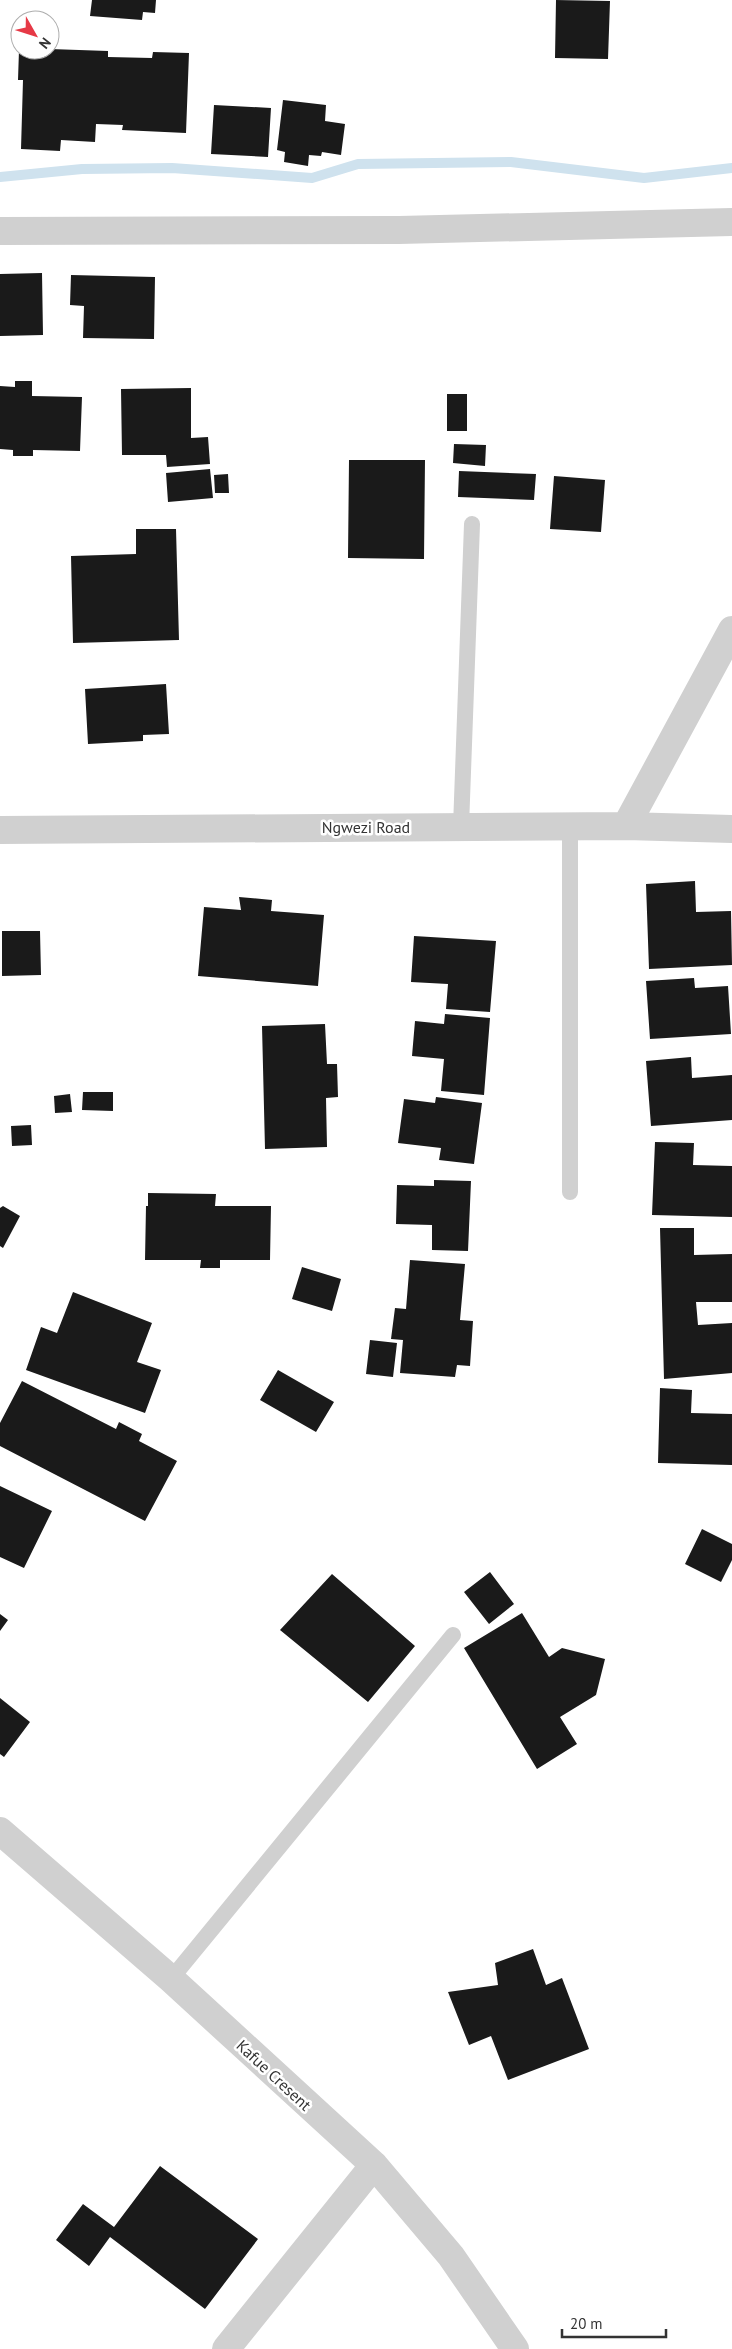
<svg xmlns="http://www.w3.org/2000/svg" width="732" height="2349" viewBox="0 0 732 2349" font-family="'PT Sans',sans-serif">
<rect width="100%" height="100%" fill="#fff"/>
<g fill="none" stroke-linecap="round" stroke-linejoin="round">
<path stroke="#cfe2ee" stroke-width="10" d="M0,177L82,169L172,168L312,178L358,164L511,162L644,178L732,168"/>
</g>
<path fill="#1a1a1a" d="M92,0H156L155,13L143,12L142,20L90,16Z
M556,0L610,1L608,59L555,58Z
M50,49L108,51V57L152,58L153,52L189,53L186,133L122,130L123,125L96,124L95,142L61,140L60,151L21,149L23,80H18L19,50Z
M283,100L326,105L325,121L345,124L341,155L322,152L321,156L309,155L308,166L284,162L285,152L277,150Z
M214,105L271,108L268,157L211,154Z
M42,273L43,335L0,336V274Z
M71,275L155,277L154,339L83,338L84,306L70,305Z
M15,381H32V396L82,397L80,451L33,450V456H13V450L0,449V386L15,387Z
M191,388V438L208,437L210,464L167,467L166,455H122L121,389Z
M447,394H467V431H447Z
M454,444L486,445L485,466L453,463Z
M349,460H425L424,559L348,558Z
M210,469L213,498L168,502L166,473Z
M459,471L536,474L534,500L458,497Z
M228,474L229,493H215L214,475Z
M554,476L605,480L601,532L550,529Z
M136,529H176L179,640L73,643L71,556L136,554Z
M166,684L169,734L143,735V741L88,744L85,689Z
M695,881L696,912L731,911L732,965L649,969L646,884Z
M239,897L272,900L271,911L324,915L318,986L198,976L204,907L241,910Z
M2,931H40L41,975L2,976Z
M414,936L496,941L490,1012L446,1009L448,984L411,982Z
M694,978L695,988L728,986L731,1034L650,1039L646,981Z
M445,1014L490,1018L484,1095L441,1091L444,1059L412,1056L415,1021L444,1024Z
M325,1024L327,1064H337L338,1097L326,1098L327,1147L265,1149L262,1026Z
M691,1057L692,1078L732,1075V1120L651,1126L646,1061Z
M83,1092H113V1111L82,1110Z
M70,1094L72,1112L55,1113L54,1096Z
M436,1097L482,1103L474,1164L439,1160L441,1148L398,1143L404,1099L435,1103Z
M31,1125L32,1145L12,1146L11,1126Z
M655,1142L694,1143L693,1165L732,1166V1217L652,1215Z
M434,1180L471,1181L468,1251L432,1250V1225L396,1224L397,1185L434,1186Z
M148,1193L216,1194L215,1206H271L270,1260H220V1268H200L201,1260H145L146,1206H148Z
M3,1206L20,1216L3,1248L0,1246V1208Z
M660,1228H694V1255L732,1254V1302H696L698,1325L732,1323V1373L664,1379Z
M410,1260L465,1264L460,1320L473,1321L470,1366L457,1365L455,1377L400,1373L403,1340L391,1339L395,1308L406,1309Z
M302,1267L341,1279L332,1311L292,1299Z
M73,1292L152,1323L137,1362L161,1370L145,1413L26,1370L41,1327L57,1333Z
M370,1340L397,1343L393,1377L366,1374Z
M278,1370L334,1402L316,1432L260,1400Z
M22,1381L116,1429L119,1422L142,1434L139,1441L177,1461L145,1521L0,1446V1423Z
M660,1388L692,1390L691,1413L732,1414V1465L658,1463Z
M0,1486L52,1511L24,1568L0,1557Z
M702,1529L732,1544V1560L721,1582L685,1564Z
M490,1572L514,1604L489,1624L464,1592Z
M332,1574L415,1646L368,1702L280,1630Z
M522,1613L549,1657L562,1648L605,1659L596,1695L560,1717L577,1744L537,1769L464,1648Z
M0,1614L8,1620L0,1631Z
M0,1698L30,1722L4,1757L0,1754Z
M533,1949L546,1985L562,1978L589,2049L508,2080L491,2036L469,2045L448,1992L498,1985L495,1963Z
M160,2166L258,2239L205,2309L110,2237L89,2266L56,2240L83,2204L114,2227Z"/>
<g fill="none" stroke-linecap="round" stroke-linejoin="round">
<path stroke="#d0d0d0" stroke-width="16" d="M461,827L472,524
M570,1192V826
M171,1979L453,1635"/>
<path stroke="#d0d0d0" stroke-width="28" d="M0,231L399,230L732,222
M626,826L732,630
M0,830L626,826L732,829
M0,1831L171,1979L374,2165L451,2256L515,2349
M226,2349L374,2165"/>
</g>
<g text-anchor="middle" stroke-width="5" stroke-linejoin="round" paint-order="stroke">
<g font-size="16" fill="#333" stroke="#fff">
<text x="366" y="833">Ngwezi Road</text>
<text transform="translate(274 2075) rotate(43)" y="6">Kafue Cresent</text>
</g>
</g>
<g transform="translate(35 35) rotate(129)"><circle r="24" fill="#ffffff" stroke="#adadad"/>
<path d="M0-4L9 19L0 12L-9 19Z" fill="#e63946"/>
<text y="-8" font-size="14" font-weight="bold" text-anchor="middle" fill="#333333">N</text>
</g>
<path d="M562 2329v8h104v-8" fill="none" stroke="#333333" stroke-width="2.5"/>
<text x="570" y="2329" font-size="15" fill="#333333" stroke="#ffffff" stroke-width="4" paint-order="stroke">20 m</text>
</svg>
